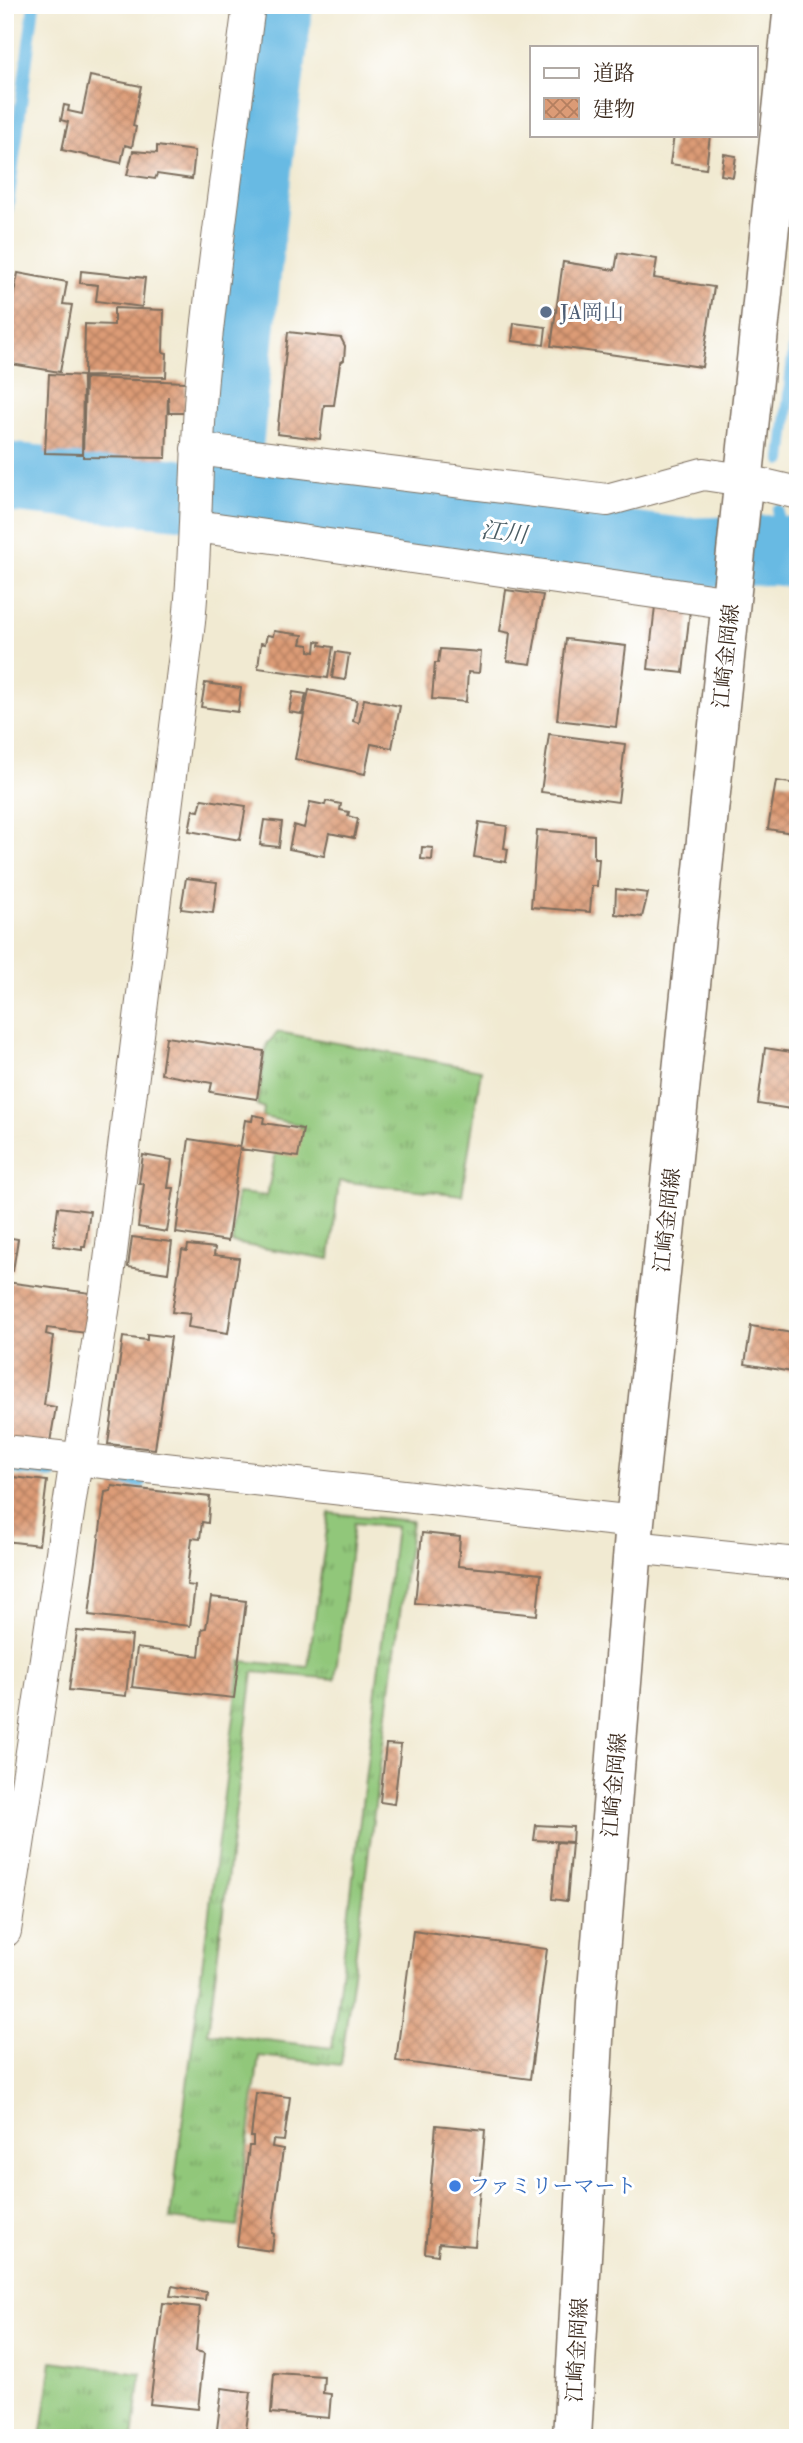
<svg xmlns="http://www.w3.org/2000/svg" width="803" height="2443" viewBox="0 0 803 2443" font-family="'IM FELL Double Pica','Noto Serif JP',serif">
<defs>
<pattern id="grass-tufts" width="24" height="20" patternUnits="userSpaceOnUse" patternTransform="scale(1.75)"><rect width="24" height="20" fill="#91c77a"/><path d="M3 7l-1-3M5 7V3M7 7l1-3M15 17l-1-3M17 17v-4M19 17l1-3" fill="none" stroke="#78a263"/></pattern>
<pattern id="building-cross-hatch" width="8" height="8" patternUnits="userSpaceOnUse" patternTransform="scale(1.75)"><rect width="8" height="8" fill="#dc9b76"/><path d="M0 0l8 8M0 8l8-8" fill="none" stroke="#b47f60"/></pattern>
</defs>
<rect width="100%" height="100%" fill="#fff"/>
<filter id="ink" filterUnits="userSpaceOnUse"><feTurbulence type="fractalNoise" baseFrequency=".0143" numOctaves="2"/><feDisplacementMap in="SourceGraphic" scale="14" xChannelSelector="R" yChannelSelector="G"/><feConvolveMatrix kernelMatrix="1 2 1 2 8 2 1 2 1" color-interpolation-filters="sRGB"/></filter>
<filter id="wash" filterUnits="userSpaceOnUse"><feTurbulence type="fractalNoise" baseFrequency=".00686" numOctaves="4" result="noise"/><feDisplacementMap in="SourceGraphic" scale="28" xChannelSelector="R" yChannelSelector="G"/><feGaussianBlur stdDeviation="1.57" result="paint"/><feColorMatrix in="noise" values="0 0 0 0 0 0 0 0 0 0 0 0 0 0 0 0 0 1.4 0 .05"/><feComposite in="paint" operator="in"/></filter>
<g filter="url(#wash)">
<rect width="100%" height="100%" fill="#f1ead2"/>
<path fill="url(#grass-tufts)" stroke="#66784c" stroke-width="2" fill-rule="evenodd" d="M278,1032L481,1070L462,1195L339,1181L330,1259L232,1243L237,1193L267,1196L277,1146L296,1148L300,1125L263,1117L264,1108L257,1105L267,1044Z
M329,1513L412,1521L341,2065L259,2056L237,2227L170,2219L241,1661L308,1667ZM354,1523L396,1527L332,2048L208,2033L253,1672L335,1679Z
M52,2361L141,2373L133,2438H41Z"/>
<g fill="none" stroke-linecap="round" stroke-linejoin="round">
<path stroke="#67bae3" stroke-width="12" d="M5,227L34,5
M782,460L798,311
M773,550L778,510
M5,1467L53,1473
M86,1476L141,1482"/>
<path stroke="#67bae3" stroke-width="70" d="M5,477L179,494
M223,495L257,167L278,5
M210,497L223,495L682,553L773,550L798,553"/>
</g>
<g id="blocks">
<path fill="url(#building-cross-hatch)" d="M90,76L141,86L133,126L136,127L132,147L125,145L121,163L62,150L68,122L61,120L64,105L69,106L68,111L82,114Z
M674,135H710L706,169L670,164Z
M157,146L195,151L192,179L157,174L155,179L127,175L133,151L157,153Z
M724,154L736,156L733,177L721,175Z
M618,253L657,259L654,278L714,287L702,367L551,346L563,262L615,270Z
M81,271L145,278L142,307L96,301L98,285L80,283Z
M18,273L67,282L63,304L72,305L60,372L5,363V297L13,298Z
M114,308L164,310L163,352L167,353L166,377L84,376L85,324L114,325Z
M514,323L546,327L544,345L512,341Z
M288,332L341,338L345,346L344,360L340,363L334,405H324L320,439L277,434Z
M49,374L83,376L82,454L45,453Z
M85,378L186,382L185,413H169L168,396L166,458L83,457Z
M506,590L543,595L531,664L507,661L510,633L500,631Z
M655,606L690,610L683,673L648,669Z
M274,631L303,635L301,644L309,645V651L315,652L316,641L321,642L320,645L333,647L328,678L258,668L261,643L265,644L267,635L273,636Z
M566,639L626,646L616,727L557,720Z
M440,649L481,652L479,673L468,672L466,702L432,699L435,663H438Z
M336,652L349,654L345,680L332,678Z
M205,683L241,688L238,712L201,707Z
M309,690L357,700L353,721L359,723L364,699L400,706L392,748L371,744L365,774L295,759Z
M293,692L306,694L302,714L289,712Z
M549,734L625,744L618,802L541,792Z
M776,781L798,784V834L768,829Z
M202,799L246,806L240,840L189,831L193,810L199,811Z
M326,801L341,804L340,810L349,812L348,816L358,819L354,838L329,833L324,856L289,849L294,825L304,828L310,802L325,805Z
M264,820L282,822L279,847L260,845Z
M479,822L507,826L504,848L508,849L506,862L474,857Z
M537,830L594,835V859H599L597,886H592L590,912L531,907Z
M422,847L433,848L432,860L421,859Z
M186,878L217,882L213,913L181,909Z
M616,889L648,893L642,917L615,914Z
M166,1037L264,1051L257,1099L210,1092L212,1083L161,1074Z
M765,1048L798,1053V1110L758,1104Z
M253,1115L264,1117L263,1123L303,1129L298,1157L240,1149L245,1120L252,1121Z
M189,1139L240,1147L228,1241L176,1233Z
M143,1155L172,1160L168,1188H174L167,1232L138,1227L144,1184L139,1183Z
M58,1207L90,1211L85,1247H82V1250L53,1246Z
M5,1237L18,1239L13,1271L5,1270Z
M132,1237L172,1242L168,1273L128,1267Z
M188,1245L215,1248L214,1255L239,1258L228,1333L188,1327L190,1314L172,1312L182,1250L187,1251Z
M6,1282L91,1293L86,1333L47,1328L46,1334L53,1336L44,1405L56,1407L49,1448L5,1442Z
M751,1326L798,1334V1373L745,1364Z
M147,1334L171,1337L155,1449L108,1444L123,1337L147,1340Z
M5,1476L47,1481L39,1545L5,1541Z
M112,1486L210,1497L208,1523L202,1522L200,1539L192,1538L187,1585L195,1586L190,1626L89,1615L105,1492L111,1491Z
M422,1533L460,1537L458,1566L541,1574L537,1615L415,1603Z
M211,1597L246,1601L234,1698L132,1687L137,1648L199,1656L202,1629L206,1628Z
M77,1631L132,1636L126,1696L69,1690Z
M386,1744L401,1745L394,1804L380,1802Z
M536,1825L573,1827L572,1842L534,1840Z
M557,1842L572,1843L567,1901L552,1899Z
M413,1931L547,1949L530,2079L396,2061Z
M256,2093L290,2097L284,2141L273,2140L272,2147L283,2149L272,2233L274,2234L272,2251L237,2246L249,2146H253V2137H251Z
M436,2125L485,2130L475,2246L439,2243L438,2255L425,2253Z
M172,2286L206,2292L205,2300L170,2296Z
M163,2303L200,2307L196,2351L204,2353L198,2409L150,2404Z
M274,2373L324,2376L323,2393L331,2394L329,2418L271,2413Z
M222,2388L251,2392L245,2438H216Z"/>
</g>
</g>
<g filter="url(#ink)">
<use href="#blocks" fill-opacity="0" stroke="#7b6d5d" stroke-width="2"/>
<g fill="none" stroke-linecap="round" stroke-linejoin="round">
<defs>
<path id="minor" d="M197,449L607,500L703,474L743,480L798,493
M196,526L731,603
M5,1451L635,1522
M633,1547L798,1564
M5,1931L74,1473L82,1446L107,1285L189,622C197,541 195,459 202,378C214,254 233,129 249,5"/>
<path id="secondary" d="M572,2438L596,2003L635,1522L793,5"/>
</defs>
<use href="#minor" stroke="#7b6d5d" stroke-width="34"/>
<use href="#secondary" stroke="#7b6d5d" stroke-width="41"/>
<use href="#minor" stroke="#fff" stroke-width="32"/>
<use href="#secondary" stroke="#fff" stroke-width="38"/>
</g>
</g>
<circle fill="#5c6f8a" stroke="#fff" stroke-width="2.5" cx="546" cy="312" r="7"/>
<circle fill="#3f7fe0" stroke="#fff" stroke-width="2.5" cx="455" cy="2186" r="7"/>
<g text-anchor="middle" stroke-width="6" stroke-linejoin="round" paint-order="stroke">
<g font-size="21" fill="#4e5e75" stroke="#fff" text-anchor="start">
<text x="560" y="319">JA岡山</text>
</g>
<g font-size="21" fill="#3b2a1e" stroke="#fff">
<text transform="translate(726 656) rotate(-84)" y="7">江崎金岡線</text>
<text transform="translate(667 1220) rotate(-84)" y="7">江崎金岡線</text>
<text transform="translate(614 1785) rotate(-85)" y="7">江崎金岡線</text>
<text transform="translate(577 2350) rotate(-87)" y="7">江崎金岡線</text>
</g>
<g font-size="21" fill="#366cbe" stroke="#fff" text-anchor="start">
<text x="469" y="2193">ファミリーマート</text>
</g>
<g font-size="23" font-style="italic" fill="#4a5c63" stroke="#fff">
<text transform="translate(504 532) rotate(7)" y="8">江川</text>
</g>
</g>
<rect width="803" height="2443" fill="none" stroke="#fff" stroke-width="28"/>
<rect x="530" y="46" width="228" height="91" fill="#ffffff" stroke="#b1aaa5" stroke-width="2"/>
<rect x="544" y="68" width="35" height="10" fill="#ffffff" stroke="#b1aaa5" stroke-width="2"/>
<text x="593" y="80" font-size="21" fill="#3b2a1e">道路</text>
<rect x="544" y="98" width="35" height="21" fill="url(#building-cross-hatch)" stroke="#b1aaa5" stroke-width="2"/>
<text x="593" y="116" font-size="21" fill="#3b2a1e">建物</text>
</svg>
